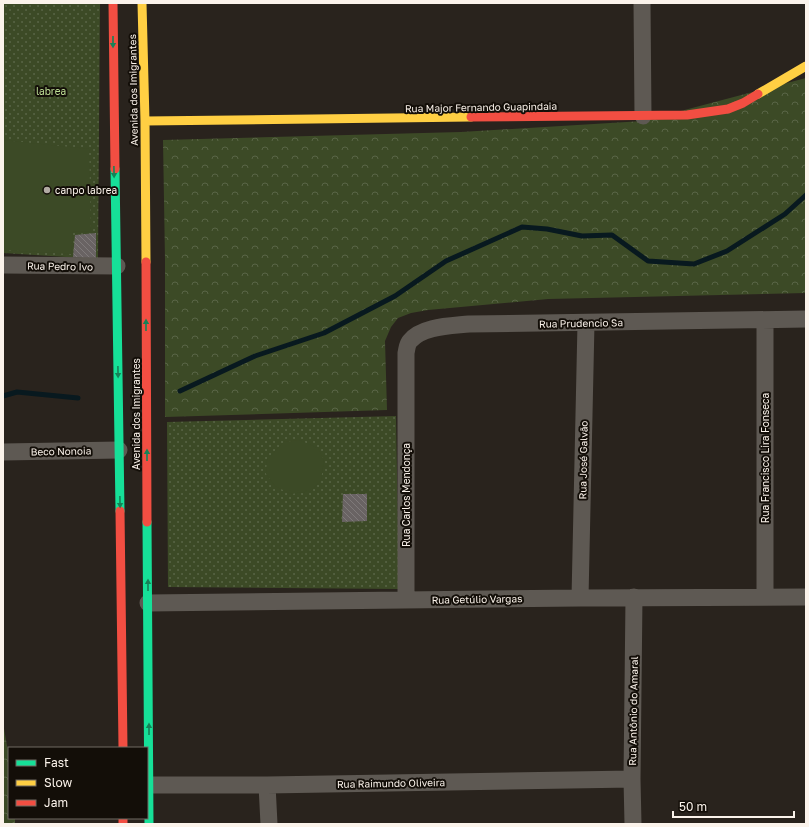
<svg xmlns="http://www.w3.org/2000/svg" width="809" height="827" viewBox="0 0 809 827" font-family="'Golos Text',sans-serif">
<defs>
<pattern id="forest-crowns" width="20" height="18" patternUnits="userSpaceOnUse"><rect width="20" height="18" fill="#3c4a26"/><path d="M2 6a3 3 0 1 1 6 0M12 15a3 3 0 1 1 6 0" fill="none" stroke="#596546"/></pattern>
<pattern id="park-dots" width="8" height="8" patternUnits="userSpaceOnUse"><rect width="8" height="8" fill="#3c4a26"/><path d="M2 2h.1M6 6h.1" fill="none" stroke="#596546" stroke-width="1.8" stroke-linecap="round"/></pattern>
<pattern id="building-back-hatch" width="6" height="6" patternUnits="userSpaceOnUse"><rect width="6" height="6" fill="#696363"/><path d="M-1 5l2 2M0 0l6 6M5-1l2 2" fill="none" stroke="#7f7a7a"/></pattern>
</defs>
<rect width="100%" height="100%" fill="#29231d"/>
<path fill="url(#forest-crowns)" d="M806,78V293L548,299L428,310L411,313L398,318L391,327L385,341L387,410L165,417V259L163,140L461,132L643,121Z
M3,723L9,757V818H15V824H3Z"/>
<path fill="url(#park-dots)" d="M3,3H100L98,259L3,253Z
M396,416L399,589L168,587L167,422Z"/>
<path fill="#3c4a26" d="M3,140L89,149L91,231L73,232L71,254L3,250Z
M299,440L318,448L324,460L321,480L311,491L291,494L275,486L266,474L267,460L275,451L284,442Z"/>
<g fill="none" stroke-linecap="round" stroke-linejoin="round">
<path stroke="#08191f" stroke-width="5" d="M180,391L255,356L324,333L395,296L446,261L522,227L547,229L582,236L612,235L648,261L694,264L727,251L785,214L806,195
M3,396L17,392L78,398"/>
</g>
<path fill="url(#building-back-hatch)" d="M96,233V259L73,257L75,235Z
M343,494H367V521L342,522Z"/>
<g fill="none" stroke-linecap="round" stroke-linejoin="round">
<path stroke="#5e5953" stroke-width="17" d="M642,3L643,116
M3,265L117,266
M765,320V596
M3,452L119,450
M580,598L586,323
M406,600V353C407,349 407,344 410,341C422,326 451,326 469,324L806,319
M148,603L580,598L806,597
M149,785H267L632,779
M267,785L269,824
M633,824L632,779L634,597"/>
<path stroke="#16e098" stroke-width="9" d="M115,169L120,511
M147,522L149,824"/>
<path stroke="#ffcf43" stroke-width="9" d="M142,3L145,121L146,262
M758,94L806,66
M145,121L471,117"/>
<path stroke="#f24e42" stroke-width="9" d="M113,3L115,169
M471,117L687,115L728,109L743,103L758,94
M146,262L147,522
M120,511L123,748
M123,818V824"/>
</g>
<defs><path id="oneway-solid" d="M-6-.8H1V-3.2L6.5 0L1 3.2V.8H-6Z"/></defs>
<g fill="#158257">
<use href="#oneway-solid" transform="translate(113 42) rotate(90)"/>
<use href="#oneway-solid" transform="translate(114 172) rotate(89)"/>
<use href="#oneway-solid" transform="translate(146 325) rotate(-90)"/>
<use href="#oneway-solid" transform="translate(118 372) rotate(89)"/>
<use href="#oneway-solid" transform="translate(147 455) rotate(-90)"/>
<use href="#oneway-solid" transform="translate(120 502) rotate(89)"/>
<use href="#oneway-solid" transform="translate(148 585) rotate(-90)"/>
<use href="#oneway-solid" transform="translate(149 729) rotate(-90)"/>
</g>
<circle fill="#b2aaa3" stroke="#130e08" stroke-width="1.5" cx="47" cy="190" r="4"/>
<g text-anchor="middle" stroke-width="4" stroke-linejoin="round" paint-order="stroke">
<g font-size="10" fill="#fbf3eb" stroke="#130e08">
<text transform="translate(133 90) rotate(-91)" y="4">Avenida dos Imigrantes</text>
<text transform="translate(481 107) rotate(-1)" y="4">Rua Major Fernando Guapindaia</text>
<text transform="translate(60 266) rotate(1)" y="4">Rua Pedro Ivo</text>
<text transform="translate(581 323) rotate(-1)" y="4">Rua Prudencio Sa</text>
<text transform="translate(136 414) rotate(-90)" y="4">Avenida dos Imigrantes</text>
<text transform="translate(61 451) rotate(-1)" y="4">Beco Nonoia</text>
<text transform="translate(765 458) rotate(-90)" y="4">Rua Francisco Lira Fonseca</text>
<text transform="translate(583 460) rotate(-89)" y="4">Rua José Galvão</text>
<text transform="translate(406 495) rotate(-90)" y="4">Rua Carlos Mendonça</text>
<text transform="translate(477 599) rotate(-1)" y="4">Rua Getúlio Vargas</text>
<text transform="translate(633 711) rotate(-89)" y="4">Rua Antônio do Amaral</text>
<text transform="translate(391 783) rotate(-1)" y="4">Rua Raimundo Oliveira</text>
</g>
<g font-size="10" fill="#bddd95" stroke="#130e08">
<text x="51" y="95">labrea</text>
</g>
<g font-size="10" fill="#fbf3eb" stroke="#130e08" text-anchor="start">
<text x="55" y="194">canpo labrea</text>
</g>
</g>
<rect width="809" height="827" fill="none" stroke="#fbf3eb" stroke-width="8"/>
<rect x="8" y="747" width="140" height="72" fill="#130e08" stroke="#706a63"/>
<rect x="16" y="760" width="20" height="6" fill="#16e098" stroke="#706a63"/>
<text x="44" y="767" font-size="12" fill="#fbf3eb">Fast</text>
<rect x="16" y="780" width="20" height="6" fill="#ffcf43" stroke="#706a63"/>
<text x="44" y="787" font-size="12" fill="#fbf3eb">Slow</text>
<rect x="16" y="800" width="20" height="6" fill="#f24e42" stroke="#706a63"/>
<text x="44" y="807" font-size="12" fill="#fbf3eb">Jam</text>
<path d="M673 811v6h121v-6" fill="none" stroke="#fbf3eb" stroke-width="2"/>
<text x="679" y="811" font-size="12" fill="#fbf3eb" stroke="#130e08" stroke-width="3" paint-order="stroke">50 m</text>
</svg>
